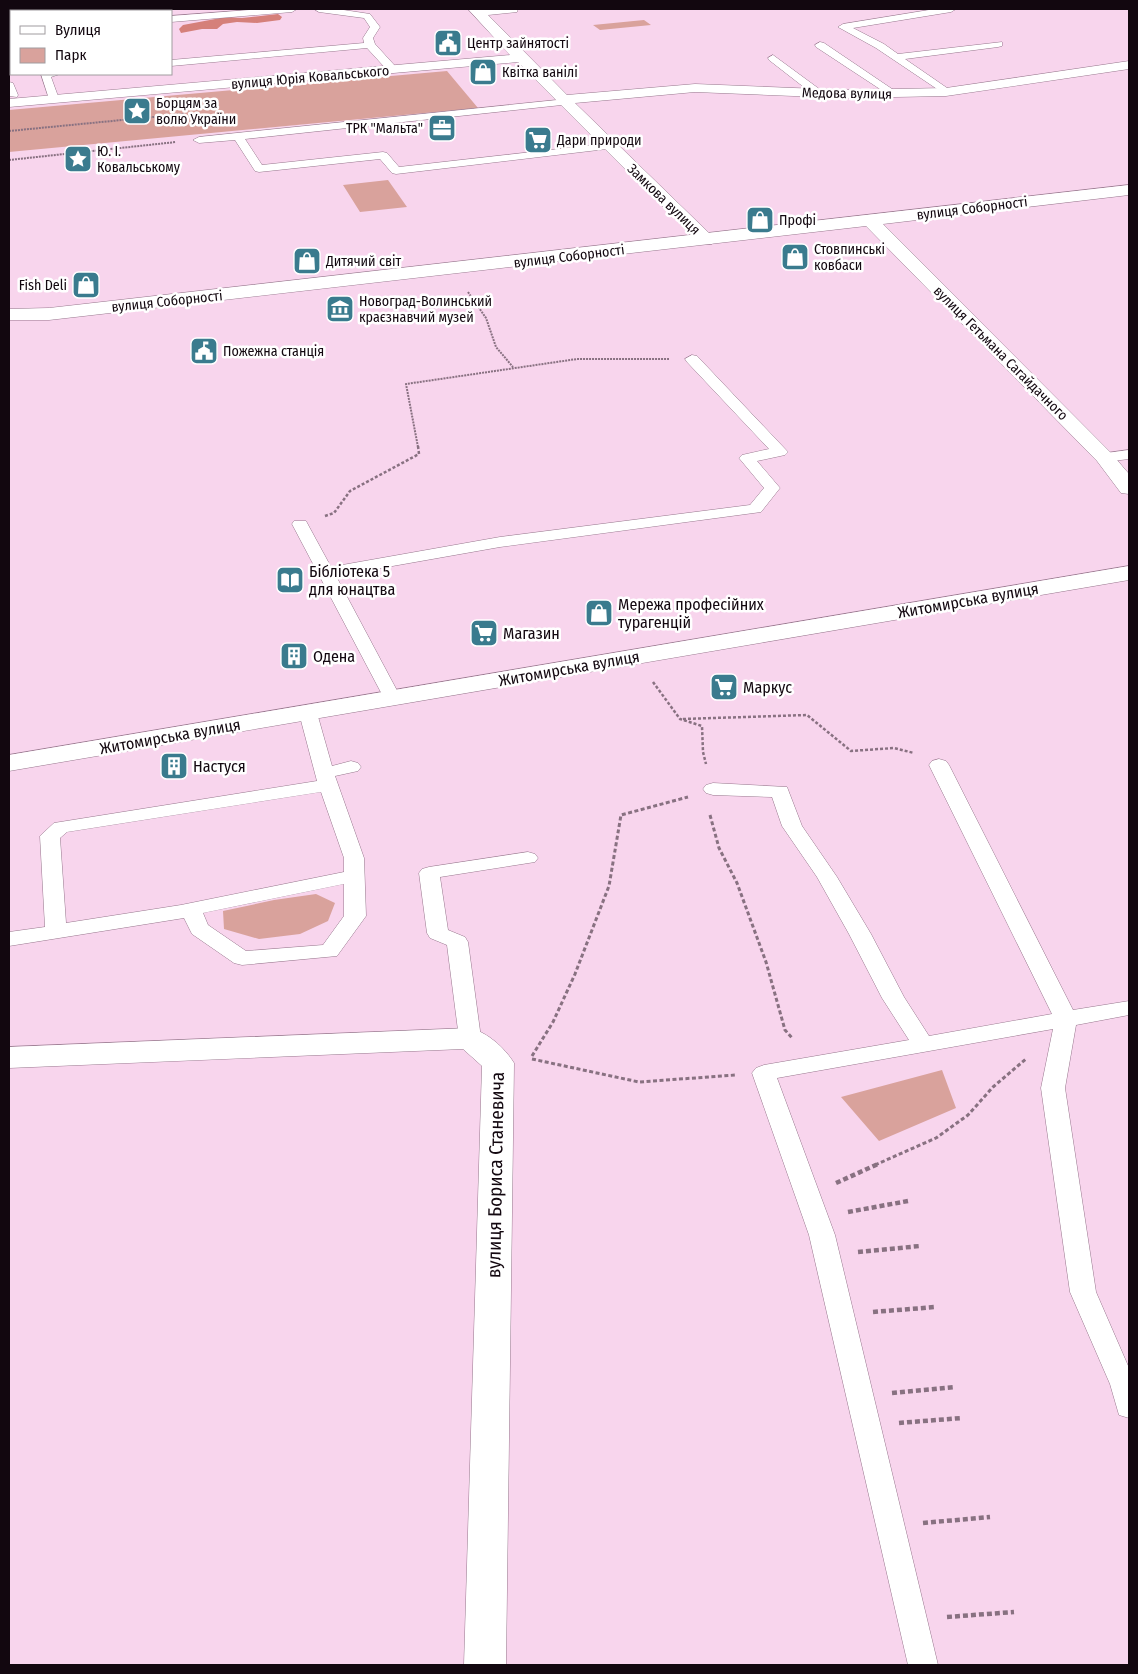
<svg xmlns="http://www.w3.org/2000/svg" width="1138" height="1674" viewBox="0 0 1138 1674" font-family="'Fira Sans Condensed',sans-serif">
<rect width="100%" height="100%" fill="#f8d5ed"/>
<path fill="#d9a29c" d="M644,20L651,25L600,30L593,25Z
M447,71L478,108L9,152V110Z
M388,180L407,207L360,212L343,185Z
M316,894L335,903L328,921L300,934L259,939L224,929L223,911L274,900Z
M942,1070L956,1108L879,1141L841,1097Z"/>
<path fill="#d5807a" d="M278,14L282,17L280,20L257,23L237,22L223,24L217,29H202L181,33L179,29L183,25L226,17L242,18Z"/>
<g fill="none" stroke-linecap="round" stroke-linejoin="round">
<defs>
<path id="lane" d="M261,9H297L292,12L171,22V16Z
M314,9H337L370,14L380,27L373,38L375,44L396,67V71H388L367,48L171,66V60L364,43L363,38L370,27L364,18L319,12Z
M935,9H956L951,12L853,28L884,44L898,54L1002,42V46L998,47L905,59L950,90L951,92L946,95L876,48L838,27L843,24Z
M820,42L824,43L898,93L893,96L889,95L816,47L815,45Z
M9,44H11V50H9Z
M773,55L822,91L823,93L822,95H814L769,60L768,58Z
M41,74H60L51,77L59,99L58,101H50L49,99Z
M9,82L13,83L18,95L17,97L9,96Z
M567,99L571,100L572,102L571,104L245,139L262,165L383,152L387,153L399,167L611,143L615,144L617,146L615,148L396,174L392,173L380,159L259,172L255,171L235,140L199,143L193,140L199,137Z
M692,355L697,356L788,452L785,455L757,461L780,488L761,512L500,547L336,576L401,698L398,702L392,703L386,702L292,524L294,521H306L331,567L500,537L750,505L764,488L739,458L742,455L769,449L687,362L685,359Z
M1129,450V459L1104,462L1099,460L1096,457L1099,454Z
M308,707L315,709L317,713L332,766L351,761L358,763L361,767L358,771L335,776L364,858L366,916L337,956L242,965L234,963L192,934L184,918L9,946V932L45,927L40,836L54,823L317,781L299,713L301,709ZM321,792L344,858V872L181,905L66,923L60,838L67,832ZM344,884V916L323,945L246,951L208,925L203,913Z
M939,759L946,761L949,765L1073,1010L1129,1001V1015L1076,1025L1065,1088L1096,1292L1129,1368V1418L1119,1415L1110,1384L1070,1292L1041,1088L1053,1029L777,1078L835,1235L938,1665H908L809,1235L752,1073L756,1068L764,1065L909,1040L882,998L849,934L817,877L782,826L772,797L713,795L706,793L703,789L706,785L713,783L787,787L802,826L837,877L871,934L904,997L929,1036L1052,1014L929,765L932,761Z
M528,852L535,854L538,858L535,862L440,877L448,930L465,937L468,942L481,1038L478,1043L470,1045L462,1043L459,1038L447,945L430,938L427,933L419,873L422,869L429,867Z"/>
<path id="street" d="M468,9H518L517,12L488,15L567,95L695,84L844,90L946,88L1129,61V69L946,96L844,98L695,92L575,103L712,236L715,240L712,244H700L518,62L9,107V99L510,55Z
M470,1028C487,1032 505,1048 514,1063L506,1665H464L482,1066L463,1049L9,1068V1047Z"/>
<path id="secondary" d="M1129,185V195L883,224L1111,453L1129,474V494L1121,493L1097,461L866,226L49,320H9V309L49,308Z
M1129,566V580L9,771V755Z"/>
</defs>
<use href="#lane" stroke="#97778d" stroke-width="1"/>
<use href="#street" stroke="#97778d" stroke-width="1"/>
<use href="#secondary" stroke="#97778d" stroke-width="1"/>
<path stroke="#887181" stroke-width="2" stroke-dasharray="2 1" stroke-linecap="butt" d="M9,131L184,114
M9,160L176,142
M468,292L486,318L496,347L513,367
M418,447L406,384L577,359H669"/>
<path stroke="#887181" stroke-width="2.5" stroke-dasharray="3 2" stroke-linecap="butt" d="M325,516L334,513L350,491L419,454L418,446
M653,682L680,719L702,726L703,752L706,764
M683,719L807,715L851,751L894,748L914,753"/>
<path stroke="#887181" stroke-width="3" stroke-dasharray="4 2.5" stroke-linecap="butt" d="M710,815L719,848L737,883L766,962L785,1030L793,1039
M532,1056L553,1022L575,974L609,886L621,815L688,797
M532,1059L639,1082L736,1075
M875,1165L936,1138L968,1115L993,1087L1027,1058"/>
<path stroke="#887181" stroke-width="4.5" stroke-dasharray="5 3" stroke-linecap="butt" d="M836,1183L878,1164
M848,1212L908,1201
M858,1252L920,1246
M873,1312L935,1307
M892,1393L955,1387
M899,1423L962,1418
M923,1523L990,1517
M947,1617L1014,1612"/>
<use href="#lane" fill="#fff" fill-rule="evenodd"/>
<use href="#street" fill="#fff" fill-rule="evenodd"/>
<use href="#secondary" fill="#fff" fill-rule="evenodd"/>
</g>
<defs>
<symbol id="civic-square" viewBox="-11 -11 22 22"><rect x="-9" y="-9" width="18" height="18" rx="4" fill="#3a7b8e" stroke="#fff"/><path d="M-.6-6.5H3V-4.5H.6V-3L4-1V1h2V6H-6V1h2V-1L-.6-3ZM-1.2 2.5V6h2.4V2.5Z" fill="#fff"/></symbol>
<symbol id="shop-square" viewBox="-11 -11 22 22"><rect x="-9" y="-9" width="18" height="18" rx="4" fill="#3a7b8e" stroke="#fff"/><path d="M-5-2.5h2.3a2.7 3.5 0 0 1 5.4 0H5L5.5 6h-11ZM-1.5-2.5h3a1.5 2.3 0 0 0-3 0Z" fill="#fff"/></symbol>
<symbol id="sight-square" viewBox="-11 -11 22 22"><rect x="-9" y="-9" width="18" height="18" rx="4" fill="#3a7b8e" stroke="#fff"/><path d="M0-6L1.8-2.2L6-1.7L2.9 1.2L3.7 5.4L0 3.3L-3.7 5.4L-2.9 1.2L-6-1.7L-1.8-2.2Z" fill="#fff"/></symbol>
<symbol id="office-square" viewBox="-11 -11 22 22"><rect x="-9" y="-9" width="18" height="18" rx="4" fill="#3a7b8e" stroke="#fff"/><path d="M-6-3h4V-5.5h4V-3h4V5H-6ZM-1-4.5V-3h2v-1.5ZM-6 0V1H6V0Z" fill="#fff"/></symbol>
<symbol id="supermarket-square" viewBox="-11 -11 22 22"><rect x="-9" y="-9" width="18" height="18" rx="4" fill="#3a7b8e" stroke="#fff"/><path d="M-6-5.5h2.5l.6 2H6L4.5 2H-2.5L-4.4-4H-6ZM-1.5 3.2a1.3 1.3 0 1 0 .1 0ZM3 3.2a1.3 1.3 0 1 0 .1 0Z" fill="#fff"/></symbol>
<symbol id="museum-square" viewBox="-11 -11 22 22"><rect x="-9" y="-9" width="18" height="18" rx="4" fill="#3a7b8e" stroke="#fff"/><path d="M0-6L6-3V-2H-6V-3ZM-5-1h2V3h-2ZM-1-1h2V3h-2ZM3-1h2V3H3ZM-6 4H6V6H-6Z" fill="#fff"/></symbol>
<symbol id="library-square" viewBox="-11 -11 22 22"><rect x="-9" y="-9" width="18" height="18" rx="4" fill="#3a7b8e" stroke="#fff"/><path d="M-6-4Q-3-5.5-.7-3.5V5Q-3 3-6 4ZM6-4Q3-5.5 .7-3.5V5Q3 3 6 4Z" fill="#fff"/></symbol>
<symbol id="building-square" viewBox="-11 -11 22 22"><rect x="-9" y="-9" width="18" height="18" rx="4" fill="#3a7b8e" stroke="#fff"/><path d="M-4-6H4V6H1V3H-1V6H-4ZM-2.5-4.3h1.7v1.8h-1.7ZM.8-4.3h1.7v1.8H.8ZM-2.5-1h1.7V.8h-1.7ZM.8-1h1.7V.8H.8Z" fill="#fff"/></symbol>
</defs>
<g fill-rule="evenodd">
<use href="#civic-square" x="432" y="27" width="32" height="32"/>
<use href="#shop-square" x="467" y="56" width="32" height="32"/>
<use href="#sight-square" x="121" y="95" width="32" height="32"/>
<use href="#office-square" x="426" y="112" width="32" height="32"/>
<use href="#supermarket-square" x="522" y="124" width="32" height="32"/>
<use href="#sight-square" x="62" y="143" width="32" height="32"/>
<use href="#shop-square" x="744" y="204" width="32" height="32"/>
<use href="#shop-square" x="779" y="241" width="32" height="32"/>
<use href="#shop-square" x="291" y="245" width="32" height="32"/>
<use href="#shop-square" x="70" y="269" width="32" height="32"/>
<use href="#museum-square" x="324" y="293" width="32" height="32"/>
<use href="#civic-square" x="188" y="335" width="32" height="32"/>
<use href="#library-square" x="274" y="564" width="32" height="32"/>
<use href="#shop-square" x="583" y="597" width="32" height="32"/>
<use href="#supermarket-square" x="468" y="617" width="32" height="32"/>
<use href="#building-square" x="278" y="640" width="32" height="32"/>
<use href="#supermarket-square" x="708" y="671" width="32" height="32"/>
<use href="#building-square" x="158" y="750" width="32" height="32"/>
</g>
<g text-anchor="middle" stroke-width="5" stroke-linejoin="round" paint-order="stroke">
<g font-size="14" fill="#12070f" stroke="#fff" text-anchor="start">
<text x="467" y="48">Центр зайнятості</text>
<text x="502" y="77">Квітка ванілі</text>
<text x="156" y="108">Борцям за<tspan x="156" dy="16">волю України</tspan></text>
<text x="423" y="133" text-anchor="end">ТРК "Мальта"</text>
<text x="557" y="145">Дари природи</text>
<text x="97" y="156">Ю. І.<tspan x="97" dy="16">Ковальському</tspan></text>
<text x="779" y="225">Профі</text>
<text x="814" y="254">Стовпинські<tspan x="814" dy="16">ковбаси</tspan></text>
<text x="326" y="266">Дитячий світ</text>
<text x="67" y="290" text-anchor="end">Fish Deli</text>
<text x="359" y="306">Новоград-Волинський<tspan x="359" dy="16">краєзнавчий музей</tspan></text>
<text x="223" y="356">Пожежна станція</text>
</g>
<g font-size="14" fill="#12070f" stroke="#fff">
<text transform="translate(310 77) rotate(-5)" y="5">вулиця Юрія Ковальського</text>
<text transform="translate(847 93) rotate(1)" y="5">Медова вулиця</text>
<text transform="translate(664 199) rotate(44)" y="5">Замкова вулиця</text>
<text transform="translate(972 208) rotate(-7)" y="5">вулиця Соборності</text>
<text transform="translate(569 256) rotate(-7)" y="5">вулиця Соборності</text>
<text transform="translate(167 301) rotate(-6)" y="5">вулиця Соборності</text>
<text transform="translate(1001 353) rotate(45)" y="5">вулиця Гетьмана Сагайдачного</text>
</g>
<g font-size="16" fill="#12070f" stroke="#fff" text-anchor="start">
<text x="309" y="577">Бібліотека 5<tspan x="309" dy="18">для юнацтва</tspan></text>
<text x="618" y="610">Мережа професійних<tspan x="618" dy="18">турагенцій</tspan></text>
<text x="503" y="639">Магазин</text>
<text x="313" y="662">Одена</text>
<text x="743" y="693">Маркус</text>
<text x="193" y="772">Настуся</text>
</g>
<g font-size="16" fill="#12070f" stroke="#fff">
<text transform="translate(968 600) rotate(-10)" y="6">Житомирська вулиця</text>
<text transform="translate(569 668) rotate(-10)" y="6">Житомирська вулиця</text>
<text transform="translate(170 736) rotate(-10)" y="6">Житомирська вулиця</text>
</g>
<g font-size="19" fill="#12070f" stroke="#fff">
<text transform="translate(495 1175) rotate(-89)" y="7">вулиця Бориса Станевича</text>
</g>
</g>
<rect width="1138" height="1674" fill="none" stroke="#12070f" stroke-width="20"/>
<rect x="10" y="10" width="162" height="65" fill="#ffffff" stroke="#a09c9f"/>
<rect x="20" y="26" width="25" height="8" fill="#ffffff" stroke="#a09c9f"/>
<text x="55" y="35" font-size="15" fill="#12070f">Вулиця</text>
<rect x="20" y="48" width="25" height="15" fill="#d9a29c" stroke="#a09c9f"/>
<text x="55" y="60" font-size="15" fill="#12070f">Парк</text>
</svg>
